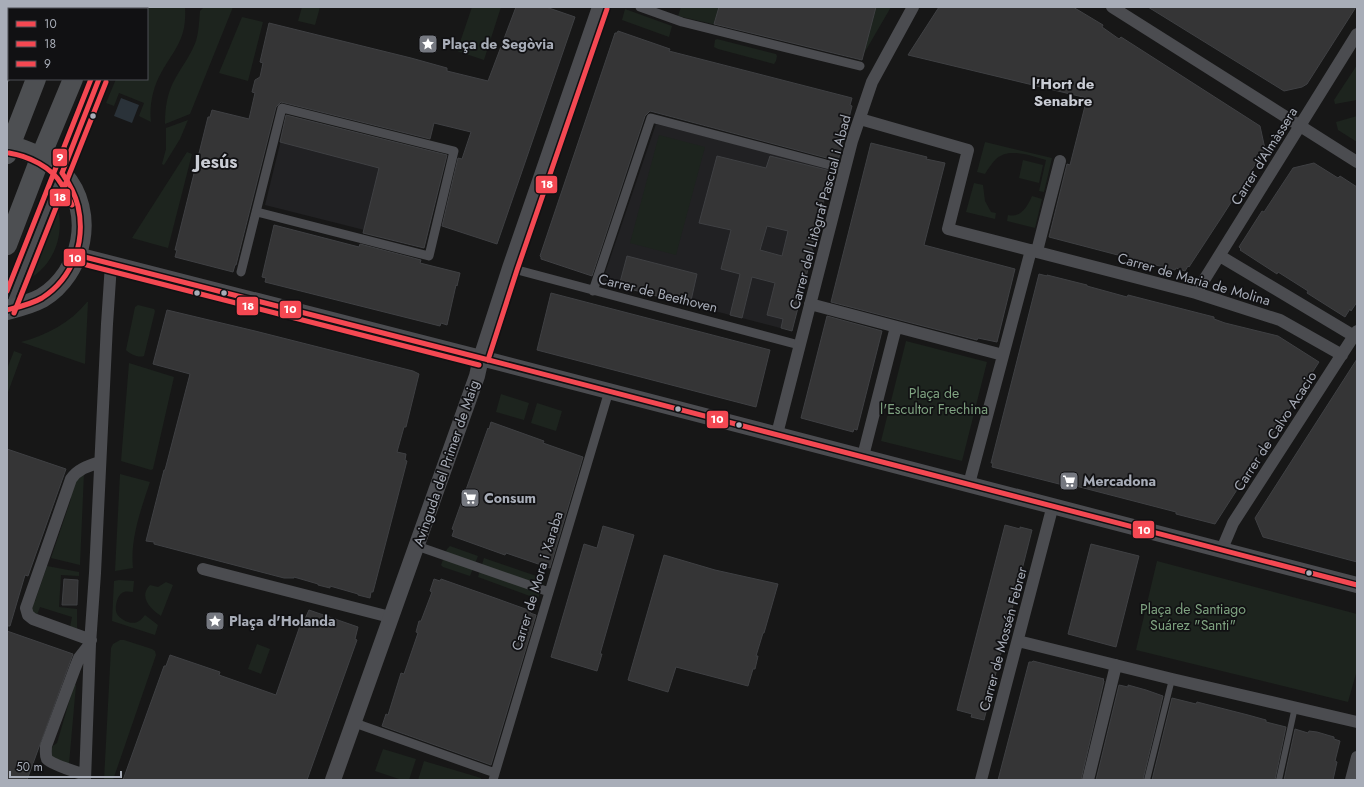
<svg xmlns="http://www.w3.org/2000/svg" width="1364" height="787" viewBox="0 0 1364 787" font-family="Jost,sans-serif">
<rect width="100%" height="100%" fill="#171717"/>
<path fill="#212123" d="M287,115L447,155L424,245L265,205Z
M656,124L833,169L792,331L602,282Z"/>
<path fill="#1d241e" d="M144,7H185C187,39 175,48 161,73C153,87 149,106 151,122L139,116L144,103L119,93L114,106L106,103L116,79H147V9H144Z
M204,7H233L190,114L165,124C165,108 167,93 175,79C182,66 191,55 196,41C199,31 199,21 200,11Z
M302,7H320L315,25L298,21Z
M472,7H501L484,60L457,51Z
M681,7H722L717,25L678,16Z
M860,7H891L859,62L873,10Z
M625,9L672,26L669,37L622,20Z
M242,17L263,22L248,81L219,73Z
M717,39L776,54L777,56L776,61L774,64L718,49L714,47L715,40Z
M1357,65V100L1335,104L1334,100Z
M1357,116V142L1338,130L1336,122Z
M188,120L180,139L164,165L162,164L166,149V128Z
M659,135L705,147L676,255L630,243Z
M985,142L1052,158L1044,192L1039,191L1046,160C1031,156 1009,147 996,159C992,163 988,169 985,174L977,172Z
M187,152L192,154L168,248L132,238Z
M1023,160L1043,165L1039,183L1019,178Z
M974,183L983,185L985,201L991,212L996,213L995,219L966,212Z
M1032,196L1042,199L1035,228L1007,221L1008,215C1021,218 1027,207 1032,196Z
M55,200C68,231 54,270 22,282Z
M87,302H88L85,364L21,342C47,335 70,323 87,302Z
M138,305L154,309L155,311L144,356C138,358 130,354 126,350L135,307Z
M906,341L987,362L962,461L881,441Z
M14,351L22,354L7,395V369Z
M129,363L174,377L153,469L151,470L121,461Z
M501,394L529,403L524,420L496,412Z
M537,403L562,411L556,431L531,423Z
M84,473L80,565L51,558L71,499C68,486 76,482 84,473Z
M120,474L150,482C141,509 130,539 133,568L115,571Z
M450,546L478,556L470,576L443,567L441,565L447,549Z
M484,558L545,579L538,599L478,577Z
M1157,561L1357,614V670L1348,702L1136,650Z
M47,566L79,572V576L61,575L59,607L77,609V629L70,627L72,617L40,607L37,615L32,613L30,602L35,601Z
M119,580L134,581L133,592C130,592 127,591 124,592C117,594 114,608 117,614C121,620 132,626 139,621C141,620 143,617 145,615L158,625L155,635L112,621L114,581Z
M166,582L173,585L161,616C151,609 138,597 150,585L158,587Z
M120,640H124L152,649L155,651L156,655L113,780H104L111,648L113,644Z
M257,644L270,649L261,674L248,669Z
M74,685H76L69,764L52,757C51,750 50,747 57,743Z
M383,749L416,759L409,780H402L375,771Z
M424,761L481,778V780H418Z"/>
<path fill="#2a3239" d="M121,98L139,105L132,123L114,116Z"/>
<path fill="#353536" stroke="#3f4043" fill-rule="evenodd" d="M516,7H546L575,17L497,244L442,226L458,158L462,159L471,132L434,123L430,139L281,102L276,107L236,265H235L233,272L175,257L177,250H175L208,117H210L212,110L249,119L255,93L252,92L255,80L260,77L263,63L260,62L269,23L411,58L447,68V71L488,81Z
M719,7H876L862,60L714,24Z
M939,7H1073L1103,25L1102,27L1119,39L1121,37L1132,44L1260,126L1265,149L1223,215L1189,267L1188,266L1185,271L1176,268L1175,270L1049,237L1067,164L1070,165L1087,98L908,55Z
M1148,7H1356L1307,84L1302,87L1284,91Z
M618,31L670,49L669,51L852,98L850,105L852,106L838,161L650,111L645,116L592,276L541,259V257L540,256L615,33H617Z
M286,115L447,155L424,248L363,233L379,168L280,142Z
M871,143L927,157L926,159L945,163L924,245L1015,269L997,342L978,338L977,340L831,302Z
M717,156L766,168L770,156L831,171L811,249L813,250L792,331L781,328L783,319L767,315L775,283L752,277L742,318L730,315L740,274L721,269L731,230L699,223ZM767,226L788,231L782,256L760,250Z
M1314,163L1338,178L1340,176L1357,187V302L1351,311L1350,309L1345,317L1307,293L1308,291L1278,272L1277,274L1240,250L1241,249L1239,247L1262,211L1264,212L1293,168Z
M274,225L359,247L360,244L421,260L420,263L460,273L457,286L456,285L447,325L441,323L440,326L265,282L266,278L262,277Z
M627,256L697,274L690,305L619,286Z
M1039,274L1047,276V275L1087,285V286L1127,297L1128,295L1214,317V319L1225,323L1278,336L1319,362L1215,524L1176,514V512L1072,485L1071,487L992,467L993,463H991Z
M551,293L770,350L756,407L537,350Z
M167,310L255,331L413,371L419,374L406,427H404L397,452L406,454L405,460L407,461L373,592H371L370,598L358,595V594L330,586V588L318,585V584L294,577V578H284L154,544V542L146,541L164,470H165L190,374L153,364Z
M827,316L882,331L857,430L854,429L853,432L801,418Z
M1357,359V562L1263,537L1255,518Z
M491,422L544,441L543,443L583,457L550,568L506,553L505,555L452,536L454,530L452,529L488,428L489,429Z
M7,449L66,469L28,576L25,575L10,626H7Z
M1005,525L1020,529V527L1032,530L984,720L971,717L972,714L957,710Z
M603,526L634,535L600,654H602L597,671L551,657L584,544L597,548Z
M1091,544L1139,556L1116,647L1068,634Z
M664,555L715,570L778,584L764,633H763L756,656H758L755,669H753L748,686L676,667L668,692L628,680Z
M64,579L78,580L77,605H62Z
M434,579L440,581L441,579L495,598L531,611L530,613L536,615L491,765L382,726L386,714L388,715L401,673L404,674L418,633L416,632L419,621H421L432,592L430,591Z
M309,610L358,627L355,639L357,640L307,780H123L164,666H166L170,655L220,672L219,675L276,695L302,620L304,621Z
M7,631L73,654L27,780H7Z
M1033,661L1104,679L1103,680L1104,681L1081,780H998L1029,662H1032Z
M1119,685L1128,687V685L1146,690L1163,696L1143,780H1096Z
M1172,698L1196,704L1197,702L1248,715L1266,720V722L1286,727L1275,780H1152Z
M1295,729L1308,733L1309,731L1317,732L1334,737V739L1340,741L1335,761L1337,762L1333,780H1284Z"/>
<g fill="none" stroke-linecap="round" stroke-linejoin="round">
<path stroke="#4b4c50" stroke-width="6" d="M36,9L37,7
M127,9L128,7
M7,79L9,75
M9,306L99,79
M1147,780L1172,679
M1279,780L1295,707"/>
<path stroke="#4b4c50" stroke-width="9" d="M640,7L682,22L860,66
M510,268L799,345
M241,272L282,108L454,151L429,256L257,212
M593,291L651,118L845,169
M417,546L549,592
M352,722L495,773
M493,780L609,391"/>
<path stroke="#4b4c50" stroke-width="12" d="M1112,7L1357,162
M860,119L968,150L948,229L1196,293L1280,320L1342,355
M1037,251L1060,161
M1220,256L1354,336
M1196,293L1357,34
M810,304L1003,355
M777,434L852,141L872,82L913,7
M863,456L896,327
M969,484L1031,250
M1222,549L1233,523L1357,331
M203,569L390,617
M91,640L33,619L28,615L26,608L71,479C78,469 88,466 100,462
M1018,641L1172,679L1357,722
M85,775C77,772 52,765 47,759C45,755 46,750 46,746L75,668L79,658L90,644
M85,780L90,644L95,573L107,324L111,264
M981,780L1053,505
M1088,780L1116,665
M1351,780L1357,757"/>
<path stroke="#4b4c50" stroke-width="16" d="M77,255L481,358L1357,585
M333,780L477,376L481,358L510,268L600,7"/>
<path stroke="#4d4f52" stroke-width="20" d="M63,9L64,7
M101,9L102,7
M7,146L10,145C32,153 47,157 63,175C96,212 83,273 42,298C31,304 19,307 7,310
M7,154L36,79
M7,245L41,156L73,79"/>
<defs>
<path id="bus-1" d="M62,173L99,79
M77,255L481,358L1357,585
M7,310C19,307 32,304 42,298C73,278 86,241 78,206C75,194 69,183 62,173"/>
<path id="bus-2" d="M9,153C28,156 52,167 62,185C66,191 69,198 72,205
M75,262L479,365
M14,313L106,82
M488,360L517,270L607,9"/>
<path id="bus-3" d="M7,291L91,79"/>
</defs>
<use href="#bus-1" stroke="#111113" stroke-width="8"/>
<use href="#bus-2" stroke="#111113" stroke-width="8"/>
<use href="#bus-3" stroke="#111113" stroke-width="8"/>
<use href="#bus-1" stroke="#f44852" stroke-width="5"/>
<use href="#bus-2" stroke="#f44852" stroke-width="5"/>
<use href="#bus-3" stroke="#f44852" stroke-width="5"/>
</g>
<defs>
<symbol id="sight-square" viewBox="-11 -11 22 22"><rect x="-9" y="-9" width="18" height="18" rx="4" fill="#757880" stroke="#111113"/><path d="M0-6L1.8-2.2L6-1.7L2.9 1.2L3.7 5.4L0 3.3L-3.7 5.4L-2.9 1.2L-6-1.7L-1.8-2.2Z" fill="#fff"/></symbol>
<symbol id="supermarket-square" viewBox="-11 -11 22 22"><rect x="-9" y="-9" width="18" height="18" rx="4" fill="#757880" stroke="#111113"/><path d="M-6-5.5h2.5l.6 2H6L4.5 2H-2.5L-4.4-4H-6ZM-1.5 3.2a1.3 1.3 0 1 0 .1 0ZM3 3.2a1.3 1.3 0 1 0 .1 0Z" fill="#fff"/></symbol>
</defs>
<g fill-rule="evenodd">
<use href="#sight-square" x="417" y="33" width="22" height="22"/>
<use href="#supermarket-square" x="1058" y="470" width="22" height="22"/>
<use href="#supermarket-square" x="459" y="487" width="22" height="22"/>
<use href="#sight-square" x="204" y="610" width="22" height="22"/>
</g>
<g fill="#a8adb8" stroke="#111113" stroke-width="1.5">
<circle cx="93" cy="116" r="3.5"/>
<circle cx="197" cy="293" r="3.5"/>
<circle cx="224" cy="293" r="3.5"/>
<circle cx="678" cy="409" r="3.5"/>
<circle cx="739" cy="425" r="3.5"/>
<circle cx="1309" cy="573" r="3.5"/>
</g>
<g text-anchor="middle" stroke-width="3.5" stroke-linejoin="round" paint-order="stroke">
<g font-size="14" font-weight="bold" fill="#a8adb8" stroke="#111113" text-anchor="start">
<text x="442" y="49">Plaça de Segòvia</text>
<text x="1083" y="486">Mercadona</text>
<text x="484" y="503">Consum</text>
<text x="229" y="626">Plaça d'Holanda</text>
</g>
<g font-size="14" fill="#a8adb8" stroke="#111113">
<text transform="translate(1264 156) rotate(-58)" y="5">Carrer d'Almàssera</text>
<text transform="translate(820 212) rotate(-75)" y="5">Carrer del Litògraf Pascual i Abad</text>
<text transform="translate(1194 279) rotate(16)" y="5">Carrer de Maria de Molina</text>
<text transform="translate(658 293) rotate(14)" y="5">Carrer de Beethoven</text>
<text transform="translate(1275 431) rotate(-57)" y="5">Carrer de Calvo Acacio</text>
<text transform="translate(446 463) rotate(-71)" y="5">Avinguda del Primer de Maig</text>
<text transform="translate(537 581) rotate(-73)" y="5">Carrer de Mora i Xaraba</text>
<text transform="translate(1003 639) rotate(-75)" y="5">Carrer de Mossén Febrer</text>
</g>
<g font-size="14" fill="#7fa381" stroke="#111113">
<text x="934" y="398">Plaça de<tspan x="934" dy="16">l'Escultor Frechina</tspan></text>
<text x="1193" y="614">Plaça de Santiago<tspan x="1193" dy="16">Suárez "Santi"</tspan></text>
</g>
<g font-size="15" font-weight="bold" fill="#c9ccd4" stroke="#111113">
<text x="1063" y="89">l'Hort de<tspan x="1063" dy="17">Senabre</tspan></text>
</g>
<g font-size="18" font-weight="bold" fill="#c9ccd4" stroke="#111113">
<text x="216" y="168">Jesús</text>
</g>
</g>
<g stroke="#111113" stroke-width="1.5">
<rect x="52" y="148" width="16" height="19" rx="4" fill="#f44852"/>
<rect x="535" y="175" width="23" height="19" rx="4" fill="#f44852"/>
<rect x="49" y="188" width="22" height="19" rx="4" fill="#f44852"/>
<rect x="63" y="248" width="23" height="19" rx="4" fill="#f44852"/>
<rect x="236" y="296" width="23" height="20" rx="4" fill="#f44852"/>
<rect x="279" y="300" width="23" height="19" rx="4" fill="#f44852"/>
<rect x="706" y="410" width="23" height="19" rx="4" fill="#f44852"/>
<rect x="1132" y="520" width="23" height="19" rx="4" fill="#f44852"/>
</g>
<g font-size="11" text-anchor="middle" font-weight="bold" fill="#fff">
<text x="60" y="161">9</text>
<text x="547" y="188">18</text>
<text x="60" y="201">18</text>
<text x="75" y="262">10</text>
<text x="248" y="310">18</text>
<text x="290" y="313">10</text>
<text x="717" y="423">10</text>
<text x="1144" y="534">10</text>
</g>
<rect width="1364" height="787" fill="none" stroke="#a8adb8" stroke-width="16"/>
<rect x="8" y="8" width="140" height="72" fill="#111113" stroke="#4d4f55"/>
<rect x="16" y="21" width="20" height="6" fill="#f44852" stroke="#4d4f55"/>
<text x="44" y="28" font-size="12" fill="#a8adb8">10</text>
<rect x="16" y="41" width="20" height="6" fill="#f44852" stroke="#4d4f55"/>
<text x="44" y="48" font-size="12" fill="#a8adb8">18</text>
<rect x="16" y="61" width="20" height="6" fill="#f44852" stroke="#4d4f55"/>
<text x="44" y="68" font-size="12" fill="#a8adb8">9</text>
<path d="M10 771v6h111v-6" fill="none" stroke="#a8adb8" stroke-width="2"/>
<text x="16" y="771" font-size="12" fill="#a8adb8" stroke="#111113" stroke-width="3" paint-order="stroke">50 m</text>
</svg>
